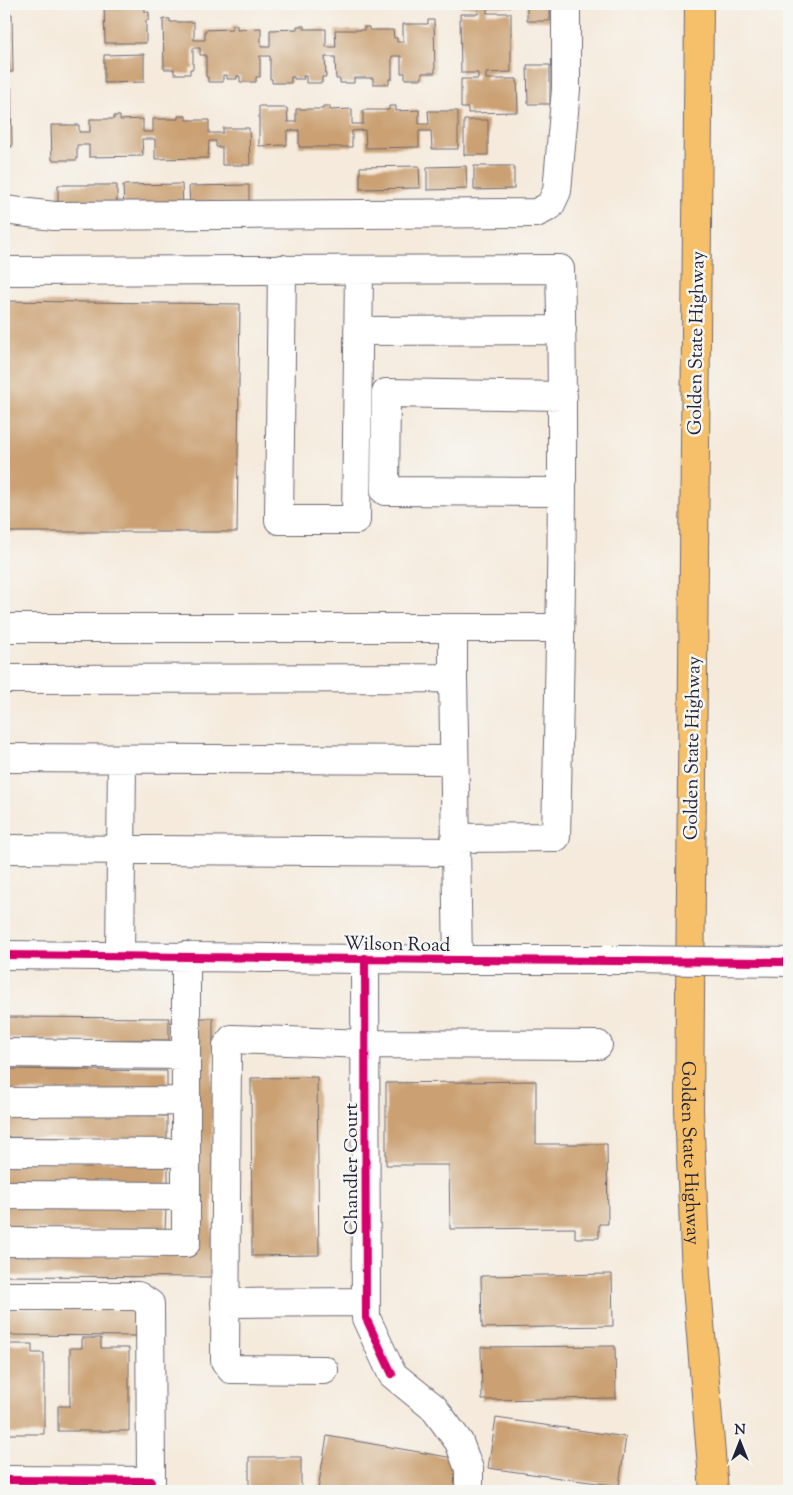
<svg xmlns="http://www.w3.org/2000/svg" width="793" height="1495" viewBox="0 0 793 1495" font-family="'Sorts Mill Goudy',serif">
<rect width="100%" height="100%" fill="#f6f6f2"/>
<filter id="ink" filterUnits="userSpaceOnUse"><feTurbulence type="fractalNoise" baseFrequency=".02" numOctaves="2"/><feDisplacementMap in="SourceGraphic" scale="10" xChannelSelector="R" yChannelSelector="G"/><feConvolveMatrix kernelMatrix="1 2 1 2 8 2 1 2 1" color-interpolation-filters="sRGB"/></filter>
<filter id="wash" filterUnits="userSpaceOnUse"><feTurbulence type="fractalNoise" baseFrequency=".0096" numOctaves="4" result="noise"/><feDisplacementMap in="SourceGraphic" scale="20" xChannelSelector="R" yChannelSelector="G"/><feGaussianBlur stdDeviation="1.12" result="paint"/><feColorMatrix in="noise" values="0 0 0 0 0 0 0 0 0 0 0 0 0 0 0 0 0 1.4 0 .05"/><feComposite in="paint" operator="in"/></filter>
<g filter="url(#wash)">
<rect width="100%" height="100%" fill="#f5eadb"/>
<g id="blocks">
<path fill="#cba173" d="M104,4H145V12H149V20H146V43H105Z
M460,4H511V7H487V13H511V72L486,73V79H517L518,112L468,113V108H461V79H478V73H461L460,14H478V7H460Z
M527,4H550V21H527Z
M4,14H12L13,72H4Z
M163,19H170V22H194V40H205V30L232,29V25H237V29L261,28V47H270V30L297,29V26H304V29H326V47H336L335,30H364V27H369V30H393L394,38H397V42H403V24H428V20H434L435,73H422V79H405V73H401V56H392V79H389V84H373V78H354V83H340V79H336L335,57H325L326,77H322V83H306V76H303L304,79H294V77H291V83H272V79H270V56H260V77H256V82H240V76H237V79H227V75H223V82H208V77H206V55H200V48H193V69H190V74H174V69H164Z
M144,54V82L104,83V55Z
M527,65H550V104H528Z
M4,87H11L12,147H4Z
M259,106H265V108H287L288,122H296V109H323V106H330V110L352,109V124H363V110H389V106H396V111L419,110V124H429L428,111H458V149H432L431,131H419V147L366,148L365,130L352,131V147H299V130L287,131V145L259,146Z
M114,116H120V120L143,119V132H153V119H178V116H186V120H209V133H223V128H249L250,165H222V147H216V141H209L208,158L155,159V139H142L143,156L89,157V145H77V160H52L51,125H79V132H90V119H114Z
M464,120H488V155H464Z
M419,166L420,188L360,189V167Z
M466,166L467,189L427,190V167Z
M474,166H514V189L474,190Z
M182,184L183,208L124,209L123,185Z
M58,185H117V208H58Z
M249,185V208H190L189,186Z
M4,301L240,304L237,532H4Z
M4,1017L169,1018V1040L4,1039Z
M190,1018H213L212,1277L4,1276V1256L190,1257Z
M4,1069L167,1071V1093L4,1091Z
M317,1077L319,1255L252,1256L251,1078Z
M536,1081V1144H607L608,1224H599V1238H575V1228L450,1229L449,1165H386V1083Z
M4,1114L167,1116V1140L4,1137Z
M4,1160L168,1162V1186L4,1184Z
M4,1206L166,1208L165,1231L4,1229Z
M612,1274L613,1326L482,1328L481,1276Z
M4,1309L139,1310V1336L4,1335Z
M82,1338H101V1348H129V1431H58V1406H70V1348H82Z
M4,1344H32V1353H44V1434H4Z
M615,1346L616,1398L482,1400L481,1347Z
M496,1418L626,1437L619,1486L488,1468Z
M327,1436L459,1459L454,1491H329L318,1489Z
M249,1457H301V1491H249Z
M503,1486L527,1490V1491H502Z"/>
</g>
</g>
<g filter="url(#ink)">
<use href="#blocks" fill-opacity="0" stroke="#6c6873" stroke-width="1"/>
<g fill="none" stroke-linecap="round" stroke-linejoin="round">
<defs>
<path id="minor" d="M4,210L54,216L536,213L550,206L557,191L566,89V4
M282,269L279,520H356L359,270
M4,271L560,269C565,459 560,648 556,837L455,838
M358,331L562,330
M562,492L385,491L386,393L563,396
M4,628H560
M453,628V678
M4,679L453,678L458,960
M4,758L453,760
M4,849L456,852
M4,955L458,960H623
M120,956L122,759
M365,958L366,1318L392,1374L434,1408L459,1442L469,1469V1491
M4,1053L186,1055
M4,1102L186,1101
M4,1152L186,1153
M4,1195L186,1196
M4,1242L186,1243V956
M4,1296H138L150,1304L151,1481L4,1480
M225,1303L366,1302
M324,1370L231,1369L225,1361L227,1046L232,1039L365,1044L598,1045"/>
<g id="highway">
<path id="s1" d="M699,4L689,1110L696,1275L714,1491"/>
</g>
</defs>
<use href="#minor" stroke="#6c6873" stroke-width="30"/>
<use href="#highway" stroke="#6c6873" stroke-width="30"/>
<use href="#minor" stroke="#fff" stroke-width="28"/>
<use href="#highway" stroke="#f6c06b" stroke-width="28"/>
<defs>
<path id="minor-bridge" d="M623,960L789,962"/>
</defs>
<use href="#minor-bridge" stroke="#6c6873" stroke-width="30" stroke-linecap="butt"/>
<use href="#minor-bridge" stroke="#fff" stroke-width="28"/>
<defs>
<path id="cycleway" d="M4,955L458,960L789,962
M365,958L366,1318L392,1374
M4,1480L151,1481"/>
</defs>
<use href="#cycleway" stroke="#f6f6f2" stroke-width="11"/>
<use href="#cycleway" stroke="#d6006c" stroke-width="8"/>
</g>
</g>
<g text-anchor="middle" stroke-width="5" stroke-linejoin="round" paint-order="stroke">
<g font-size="19" fill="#22223b" stroke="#f6f6f2">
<text transform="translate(695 343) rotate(-89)" y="7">Golden State Highway</text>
<text transform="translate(691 748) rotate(-89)" y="7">Golden State Highway</text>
<text transform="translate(397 943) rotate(1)" y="7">Wilson Road</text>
<text dy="7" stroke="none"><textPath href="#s1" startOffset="1149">Golden State Highway</textPath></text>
<text transform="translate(350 1169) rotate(-90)" y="7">Chandler Court</text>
</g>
</g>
<rect width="793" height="1495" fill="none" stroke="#f6f6f2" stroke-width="20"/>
<g transform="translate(740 1442)" stroke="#f6f6f2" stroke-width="4" paint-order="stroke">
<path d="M0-4L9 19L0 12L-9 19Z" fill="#22223b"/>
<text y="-8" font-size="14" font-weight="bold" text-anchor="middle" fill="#22223b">N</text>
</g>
</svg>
